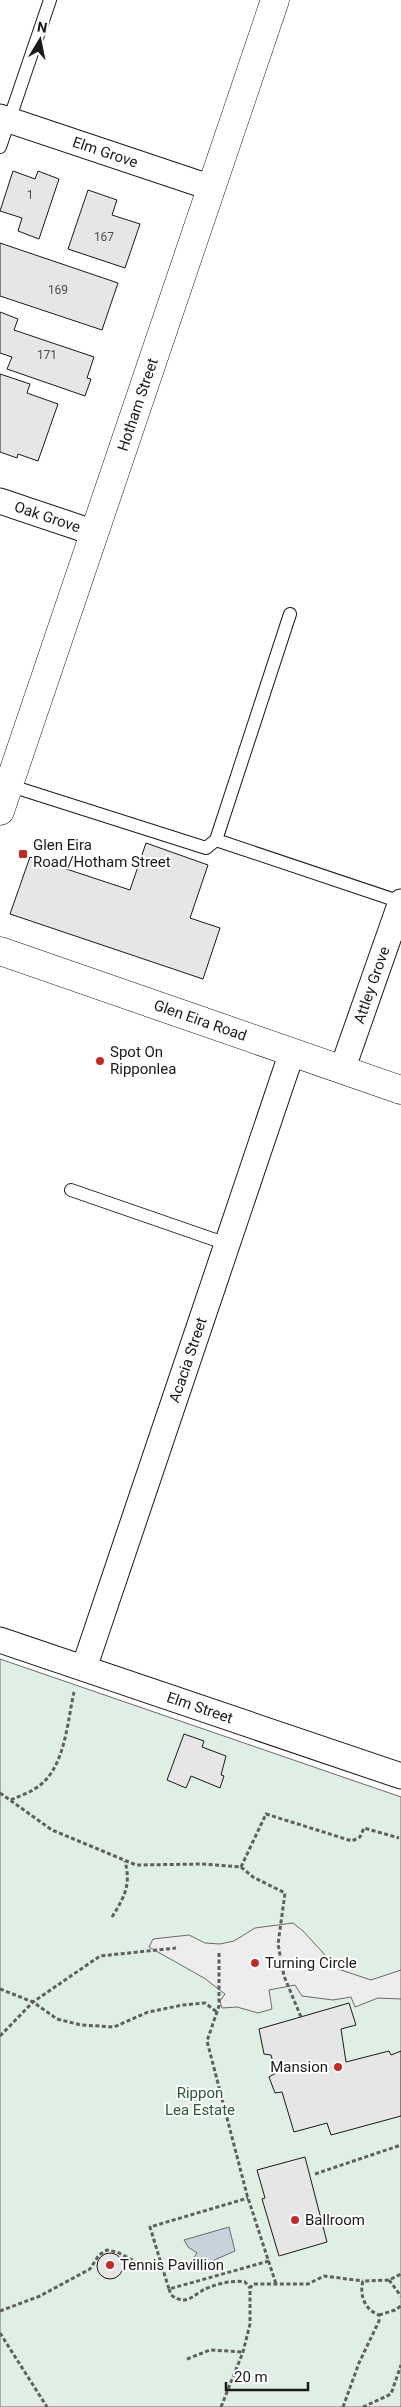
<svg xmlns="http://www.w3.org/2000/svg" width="401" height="2407" viewBox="0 0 401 2407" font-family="Roboto,sans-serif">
<rect width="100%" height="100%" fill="#fff"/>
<path fill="#e0efe3" stroke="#6a6a6a" d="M0,1659L401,1797V2407H0Z"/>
<path fill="#ededed" stroke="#6a6a6a" d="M293,1923L303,1931L338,1969L371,1980L401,1970V1999L378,1998L355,2007L351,1997L333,2000L302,1996L295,1985L269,1990L272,2009L258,2013L237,2007L222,2008L220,2001L225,1994L204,1978L149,1947L153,1939L189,1935L205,1943L220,1944L234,1941L255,1928Z"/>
<path fill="#c6d2dc" stroke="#6a6a6a" d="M229,2227L235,2251L196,2268L193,2259L197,2253L188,2247L184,2240Z"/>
<path fill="#e6e6e6" stroke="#1a1a1a" d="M13,171L35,179L38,171L59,179L39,239L18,231L22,218L0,211Z
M88,190L117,200L112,215L140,224L125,268L68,249Z
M0,243L118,283L102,330L0,296Z
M0,312L18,319L14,330L94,357L87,378L91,379L85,396L7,369L12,357L0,353Z
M0,374L30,384L27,393L58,404L38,461L18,454L17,458L0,452Z
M146,843L208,865L190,918L220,928L203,979L10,914L30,857L130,890Z
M184,1734L204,1741L202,1747L226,1756L221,1775L224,1776L220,1788L191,1776L186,1788L167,1780Z
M349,2003L356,2025L341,2029L346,2062L389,2051L391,2055L401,2051V2116L331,2135L327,2123L294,2132L282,2092L275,2093L269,2077L276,2073L271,2055L264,2054L259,2029Z
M305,2157L327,2242L279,2256L262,2199L265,2198L257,2170Z
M97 2266a13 13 0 1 1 26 0a13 13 0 1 1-26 0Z"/>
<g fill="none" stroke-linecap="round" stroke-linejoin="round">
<defs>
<path id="lane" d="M0,147L50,0
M290,614L216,840L401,902
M8,785L206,848L216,840
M71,1190L227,1244"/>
<g id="street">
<path id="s1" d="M0,117L212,188"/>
<path id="s2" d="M0,501L95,533"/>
<path id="s3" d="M342,1070L401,902"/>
<path id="s4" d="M0,1640L401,1776"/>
<path id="s5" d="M84,1668L292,1052"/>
</g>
<g id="secondary">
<path id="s6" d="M0,951L401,1090"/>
</g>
<g id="primary">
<path id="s7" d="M0,811L275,0"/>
</g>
</defs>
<use href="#lane" stroke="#1a1a1a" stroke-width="14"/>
<use href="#street" stroke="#1a1a1a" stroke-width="27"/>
<use href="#secondary" stroke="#1a1a1a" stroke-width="29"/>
<use href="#primary" stroke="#1a1a1a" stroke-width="29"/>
<path stroke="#5f5f5f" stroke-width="3" stroke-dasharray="4 2.5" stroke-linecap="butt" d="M0,1793L52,1830L136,1865L202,1864L241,1867L253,1877L285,1893L278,1944L284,1976L301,2017
M11,1800C19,1796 29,1793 36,1788C65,1770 67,1723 74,1692
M241,1867L266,1814L352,1841L360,1837L364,1828L399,1838
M112,1917C125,1896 131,1885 125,1861
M219,1953V2006L207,2041L247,2195L276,2284
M0,1989L33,2002L57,2019L81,2025L114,2027L148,2012L183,2005L205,2003L217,2012
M0,2036L33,2002L100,1956L176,1948
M315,2174L401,2145
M160,2260L169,2289L269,2261
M389,2280L401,2296
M169,2289L171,2295C189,2308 194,2292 210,2287C220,2283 234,2280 245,2282L250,2288
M0,2311L40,2296L90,2269L99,2255L107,2250L117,2252L144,2266L160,2260L150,2227L248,2198
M379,2315L395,2310L401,2306
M0,2333L47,2407
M187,2359L210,2350L243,2352
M221,2407L243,2352L250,2324V2288L253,2284H308L324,2276L363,2281
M343,2407L359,2363L379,2321V2315C365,2310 359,2295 363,2281L389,2280L401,2274
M363,2407L391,2394L401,2365"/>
<use href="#lane" stroke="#fff" stroke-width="12"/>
<use href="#street" stroke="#fff" stroke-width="25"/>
<use href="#secondary" stroke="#fff" stroke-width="28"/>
<use href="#primary" stroke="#fff" stroke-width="28"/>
</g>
<g fill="#c62828" stroke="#fff" stroke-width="2">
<rect x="18" y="849" width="10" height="10" rx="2.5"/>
<circle cx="100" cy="1061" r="5"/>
<circle cx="255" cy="1963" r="5"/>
<circle cx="338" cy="2067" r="5"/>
<circle cx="295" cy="2220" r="5"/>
<circle cx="110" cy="2265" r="5"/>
</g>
<g text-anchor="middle" stroke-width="4" stroke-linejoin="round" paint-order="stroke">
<g font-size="12" fill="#4d4d4d">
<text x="30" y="199">1</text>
<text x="104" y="241">167</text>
<text x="58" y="294">169</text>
<text x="47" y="359">171</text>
</g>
<g font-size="15" fill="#1a1a1a" stroke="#fff">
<text dy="5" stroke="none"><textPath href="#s1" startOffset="111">Elm Grove</textPath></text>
<text dy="5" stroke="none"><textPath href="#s7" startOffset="429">Hotham Street</textPath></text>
<text dy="5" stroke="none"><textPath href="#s2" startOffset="50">Oak Grove</textPath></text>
<text dy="5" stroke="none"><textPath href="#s3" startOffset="90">Attley Grove</textPath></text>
<text dy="5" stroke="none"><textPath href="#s6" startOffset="212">Glen Eira Road</textPath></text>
<text dy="5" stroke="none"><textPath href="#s5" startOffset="325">Acacia Street</textPath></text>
<text dy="5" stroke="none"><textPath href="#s4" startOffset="211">Elm Street</textPath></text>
</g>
<g font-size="15" fill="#1a1a1a" stroke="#fff" text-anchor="start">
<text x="33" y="850">Glen Eira<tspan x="33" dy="17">Road/Hotham Street</tspan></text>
<text x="110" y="1057">Spot On<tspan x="110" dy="17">Ripponlea</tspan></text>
<text x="265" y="1968">Turning Circle</text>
<text x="328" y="2072" text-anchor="end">Mansion</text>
<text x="305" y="2225">Ballroom</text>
<text x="120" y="2270">Tennis Pavillion</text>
</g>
<g font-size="15" fill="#2b5a34" stroke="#fff">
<text x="200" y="2098">Rippon<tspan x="200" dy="17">Lea Estate</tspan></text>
</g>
</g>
<g transform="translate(40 40) rotate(10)" stroke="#ffffff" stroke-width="4" paint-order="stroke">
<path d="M0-4L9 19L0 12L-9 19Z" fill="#1a1a1a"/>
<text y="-8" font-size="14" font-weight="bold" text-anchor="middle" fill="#1a1a1a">N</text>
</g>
<path d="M226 2382v8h82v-8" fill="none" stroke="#1a1a1a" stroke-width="2.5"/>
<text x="234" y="2382" font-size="15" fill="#1a1a1a" stroke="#ffffff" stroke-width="4" paint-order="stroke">20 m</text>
</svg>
